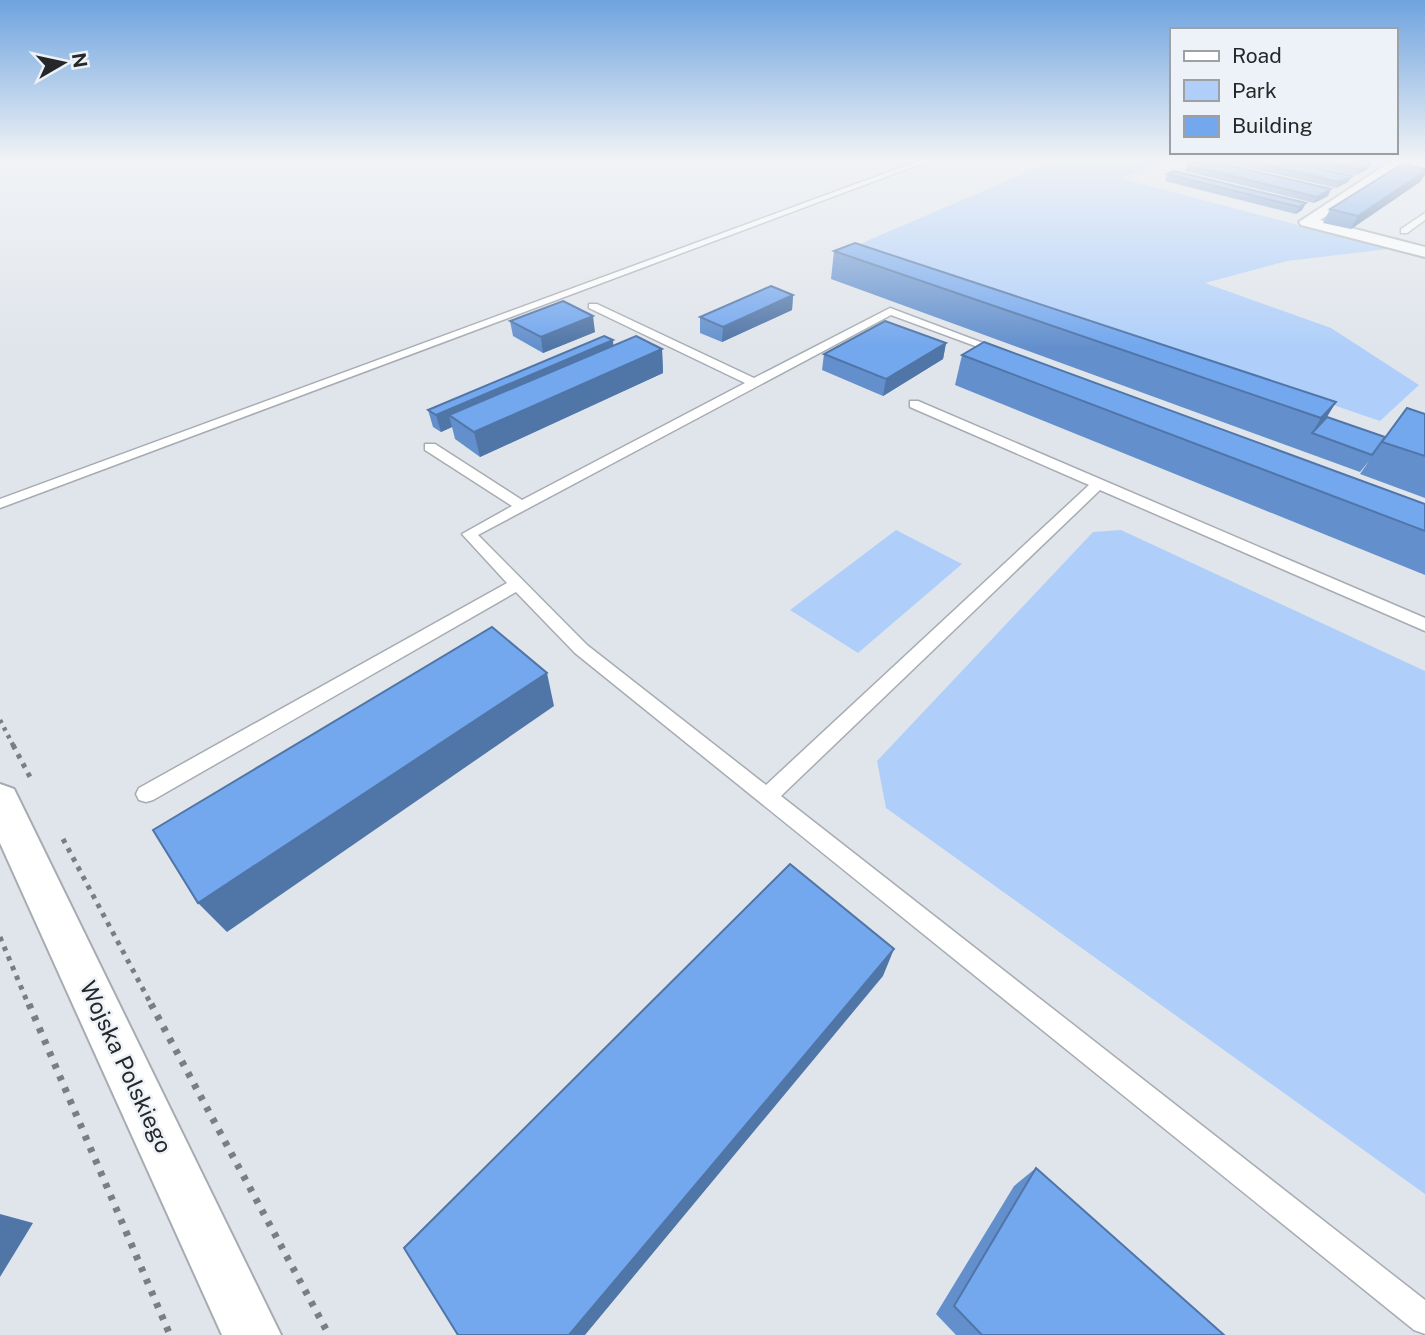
<svg xmlns="http://www.w3.org/2000/svg" width="1425" height="1335" viewBox="0 0 1425 1335" font-family="'Public Sans',sans-serif">
<rect width="100%" height="100%" fill="#e0e5eb"/>
<path fill="#afcffa" d="M1055,160H1167L1120,178L1388,249L1287,261L1205,283L1331,328L1419,385L1380,421L860,244Z
M896,530L962,564L858,653L790,610Z
M1121,530L1425,671V1194L886,808L877,761L1093,532Z"/>
<g fill="none" stroke-linecap="round" stroke-linejoin="round">
<defs>
<path id="lane" d="M921,160H931L0,508V499Z
M1425,213V220L1407,233H1401V229Z
M589,304H597L754,378L890,308L1007,352L997,354L891,315L478,535L587,645L766,785L1089,485L910,407V401H918L1425,618V631L1100,490L781,796L1425,1300V1334L1414,1330L575,653L516,592L153,800L146,802L139,800L136,794L139,788L507,583L462,534L512,506L425,450V444H435L522,500L745,383L589,308Z"/>
<path id="street" d="M1393,160H1410L1320,220L1425,247V257L1301,225L1299,222Z
M0,784L14,789L281,1335H222L0,843Z"/>
</defs>
<use href="#lane" stroke="#a7acb2" stroke-width="3"/>
<use href="#street" stroke="#a7acb2" stroke-width="4"/>
<path stroke="#7a7e82" stroke-width="4.5" stroke-dasharray="3.5 5" stroke-linecap="butt" d="M0,720L14,747"/>
<path stroke="#7a7e82" stroke-width="5" stroke-dasharray="4.5 6" stroke-linecap="butt" d="M13,745L30,777
M63,839L152,1006
M0,937L29,1006"/>
<path stroke="#7a7e82" stroke-width="7" stroke-dasharray="5 8" stroke-linecap="butt" d="M29,1004L170,1335
M151,1004L329,1335"/>
<use href="#lane" fill="#fff" fill-rule="evenodd"/>
<use href="#street" fill="#fff" fill-rule="evenodd"/>
</g>
<path fill="#6390cd" d="M1216,160H1283L1352,176L1348,182L1336,188Z
M1288,160H1357L1368,169L1356,175Z
M1188,165L1328,196L1314,203L1185,171Z
M1425,169V174L1420,182L1351,229L1323,223L1330,209Z
M1167,174L1306,203L1302,210L1296,214L1165,181Z
M834,251L1336,402L1327,417L1385,437L1425,414V498L1360,474L1369,461L1360,472L831,279Z
M793,295L792,310L722,342L700,333V317Z
M510,321L595,332L543,353L513,336Z
M613,340V346L662,349L663,373L480,457L455,439L452,427L441,432L433,427L428,410Z
M946,343L943,359L883,396L822,370L824,354Z
M962,355L1425,504V575L955,385Z
M1036,1168L1224,1335H956L936,1314L1014,1186Z"/>
<path fill="#5075a7" d="M1371,163L1368,169L1356,175L1360,169Z
M1425,171V174L1420,182L1351,229L1358,216Z
M1352,176L1348,182L1336,188L1339,182Z
M1331,189L1328,196L1314,203L1317,197Z
M1306,203L1302,210L1296,214L1299,207Z
M793,295L792,310L722,342L723,327Z
M593,316L595,332L543,353L541,337Z
M613,340L614,356L449,415L452,427L441,432L436,415Z
M946,343L943,359L883,396L886,379Z
M662,349L663,373L480,457L474,432Z
M1336,402L1316,434L1312,433L1321,418Z
M547,673L554,706L227,932L198,903Z
M894,949L883,976L585,1335H569Z
M0,1214L33,1223L0,1277Z"/>
<path fill="#73a7ee" stroke="#5075a7" stroke-width="2" d="M1200,160H1207L1331,189L1317,197L1188,165Z
M1245,160H1283L1352,176L1339,182Z
M1319,160H1357L1371,163L1360,169Z
M1402,164L1425,169V171L1358,216L1330,209Z
M1174,171L1306,203L1299,207L1167,174Z
M855,243L1336,402L1321,418L834,251Z
M771,286L793,295L723,327L700,317Z
M563,301L593,316L541,337L510,321Z
M885,321L946,343L886,379L824,354Z
M604,336L613,340L436,415L428,410Z
M636,336L662,349L474,432L449,415Z
M984,342L1425,504V531L962,355Z
M1407,408L1425,414V456L1382,442Z
M1327,417L1385,437L1372,455L1312,433Z
M492,627L547,673L198,903L153,830Z
M790,864L894,949L569,1335H458L404,1248Z
M1036,1168L1224,1335H982L954,1306Z"/>
<linearGradient id="sky" x2="0" y2="1"><stop stop-color="#6ea3de"/><stop offset="0.46" stop-color="#f1f3f6"/><stop offset="1" stop-color="#f1f3f6" stop-opacity="0"/></linearGradient>
<rect width="1425" height="347" fill="url(#sky)"/>
<g text-anchor="middle" stroke-width="5" stroke-linejoin="round" paint-order="stroke">
<g font-size="23" fill="#252729" stroke="#edf2f8">
<text transform="translate(126 1067) rotate(65)" y="8">Wojska Polskiego</text>
</g>
</g>
<rect x="1170" y="28" width="228" height="126" fill="#edf2f8" stroke="#9da1a5" stroke-width="2"/>
<rect x="1184" y="51" width="35" height="10" fill="#ffffff" stroke="#9da1a5" stroke-width="2"/>
<text x="1232" y="63" font-size="21" fill="#252729">Road</text>
<rect x="1184" y="80" width="35" height="21" fill="#afcffa" stroke="#9da1a5" stroke-width="2"/>
<text x="1232" y="98" font-size="21" fill="#252729">Park</text>
<rect x="1184" y="116" width="35" height="21" fill="#73a7ee" stroke="#9da1a5" stroke-width="2"/>
<text x="1232" y="133" font-size="21" fill="#252729">Building</text>
<g transform="translate(63 63) rotate(81)" stroke="#edf2f8" stroke-width="5" paint-order="stroke">
<path d="M0-5L12 26L0 18L-12 26Z" fill="#252729"/>
<text y="-10" font-size="19" font-weight="bold" text-anchor="middle" fill="#252729">N</text>
</g>
</svg>
